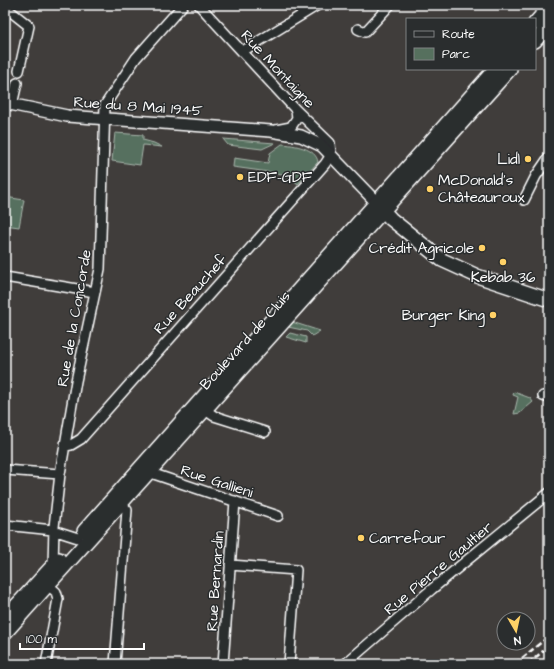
<svg xmlns="http://www.w3.org/2000/svg" width="554" height="669" viewBox="0 0 554 669" font-family="'Architects Daughter',sans-serif">
<rect width="100%" height="100%" fill="#403d3b"/>
<filter id="ink" filterUnits="userSpaceOnUse"><feTurbulence type="fractalNoise" baseFrequency=".025" numOctaves="2"/><feDisplacementMap in="SourceGraphic" scale="8" xChannelSelector="R" yChannelSelector="G"/><feConvolveMatrix kernelMatrix="1 2 1 2 8 2 1 2 1" color-interpolation-filters="sRGB"/></filter>
<g filter="url(#ink)">
<path fill="#56705e" stroke="#aab8ae" d="M115,133L143,135V140L154,143L162,147L143,145L140,165L112,161Z
M223,139L275,143L262,149L228,145Z
M282,144C294,145 316,148 318,162L298,184L284,173L283,174L233,167L234,158L268,163L270,153Z
M5,197L24,200L19,227L5,225Z
M292,322L320,331L312,336L307,331L288,327Z
M290,333L306,337V343L286,337Z
M514,392L530,398L533,402L520,413L514,414L518,397L513,395Z"/>
<g fill="none" stroke-linecap="round" stroke-linejoin="round">
<defs>
<path id="minor" d="M5,7L29,26L19,71
M358,29L365,32L390,5
M242,51L248,48L318,5
M12,105L17,83
M276,130L291,127L297,118L296,110
M524,200L536,176L549,157
M5,277L95,292
M543,396L549,398
M201,407L214,416L265,432
M65,446L71,445L81,439L325,164L331,155L330,143L296,110L199,5
M5,470L60,474
M148,472L278,516
M5,525L53,530L78,538
M53,565L54,527L60,474L76,381L100,269L105,105L136,58L183,5
M230,565L296,570L289,664
M46,664L58,599L56,592L48,585
M115,664L127,510L121,504
M223,664L235,501
M345,664L432,589L549,493"/>
<path id="tertiary" d="M5,103L67,116L271,131L301,136L322,146L377,203"/>
<path id="secondary" d="M535,23L549,7
M535,41L549,25
M378,205L391,219L442,260L477,276L549,300
M84,531L495,69
M5,618L59,559
M5,633L510,69"/>
</defs>
<use href="#minor" stroke="#fff" stroke-width="12"/>
<use href="#tertiary" stroke="#fff" stroke-width="14"/>
<use href="#secondary" stroke="#fff" stroke-width="16"/>
<use href="#minor" stroke="#2a2d2e" stroke-width="9"/>
<use href="#tertiary" stroke="#2a2d2e" stroke-width="11"/>
<use href="#secondary" stroke="#2a2d2e" stroke-width="13"/>
<path stroke="#fff" stroke-width="2.5" stroke-dasharray="6 3" stroke-linecap="butt" d="M515,664L549,636
M528,664L549,646
M546,664L549,662"/>
</g>
</g>
<g fill="#ffd166" stroke="#2a2d2e" stroke-width="1.5">
<circle cx="528" cy="159" r="4"/>
<circle cx="240" cy="177" r="4"/>
<circle cx="430" cy="189" r="4"/>
<circle cx="482" cy="248" r="4"/>
<circle cx="503" cy="262" r="4"/>
<circle cx="493" cy="315" r="4"/>
<circle cx="361" cy="538" r="4"/>
</g>
<g text-anchor="middle" stroke-width="3" stroke-linejoin="round" paint-order="stroke">
<g font-size="15" fill="#fff" stroke="#2a2d2e">
<text transform="translate(278 69) rotate(47)" y="5">Rue Montaigne</text>
<text transform="translate(138 106) rotate(4)" y="5">Rue du 8 Mai 1945</text>
<text transform="translate(190 294) rotate(-48)" y="5">Rue Beauchef</text>
<text transform="translate(74 318) rotate(-80)" y="5">Rue de la Concorde</text>
<text transform="translate(245 340) rotate(-48)" y="5">Boulevard de Cluis</text>
<text transform="translate(217 481) rotate(18)" y="5">Rue Gallieni</text>
<text transform="translate(438 568) rotate(-40)" y="5">Rue Pierre Gaultier</text>
<text transform="translate(215 581) rotate(-86)" y="5">Rue Bernardin</text>
</g>
<g font-size="15" fill="#fff" stroke="#2a2d2e" text-anchor="end">
<text x="520" y="164">Lidl</text>
<text x="248" y="182" text-anchor="start">EDF-GDF</text>
<text x="438" y="185" text-anchor="start">McDonald's<tspan x="438" dy="17">Châteauroux</tspan></text>
<text x="474" y="253">Crédit Agricole</text>
<text x="503" y="282" text-anchor="middle">Kebab 36</text>
<text x="485" y="320">Burger King</text>
<text x="369" y="543" text-anchor="start">Carrefour</text>
</g>
</g>
<rect width="554" height="669" fill="none" stroke="#2a2d2e" stroke-width="20"/>
<rect x="10" y="10" width="534" height="649" fill="none" stroke="#fff" stroke-width="1.5" filter="url(#ink)"/>
<rect x="406" y="18" width="130" height="52" fill="#2a2d2e" stroke="#7f8182"/>
<rect x="414" y="31" width="20" height="6" fill="#2a2d2e" stroke="#7f8182"/>
<text x="442" y="38" font-size="12" fill="#ffffff">Route</text>
<rect x="414" y="48" width="20" height="12" fill="#56705e" stroke="#7f8182"/>
<text x="442" y="58" font-size="12" fill="#ffffff">Parc</text>
<g transform="translate(516 631) rotate(171)"><circle r="19" fill="#2a2d2e" stroke="#7f8182"/>
<path d="M0-3L7 15L0 10L-7 15Z" fill="#ffd166"/>
<text y="-6" font-size="11" font-weight="bold" text-anchor="middle" fill="#ffffff">N</text>
</g>
<path d="M20 643v6h124v-6" fill="none" stroke="#ffffff" stroke-width="2"/>
<text x="26" y="643" font-size="12" fill="#ffffff" stroke="#2a2d2e" stroke-width="3" paint-order="stroke">100 m</text>
</svg>
